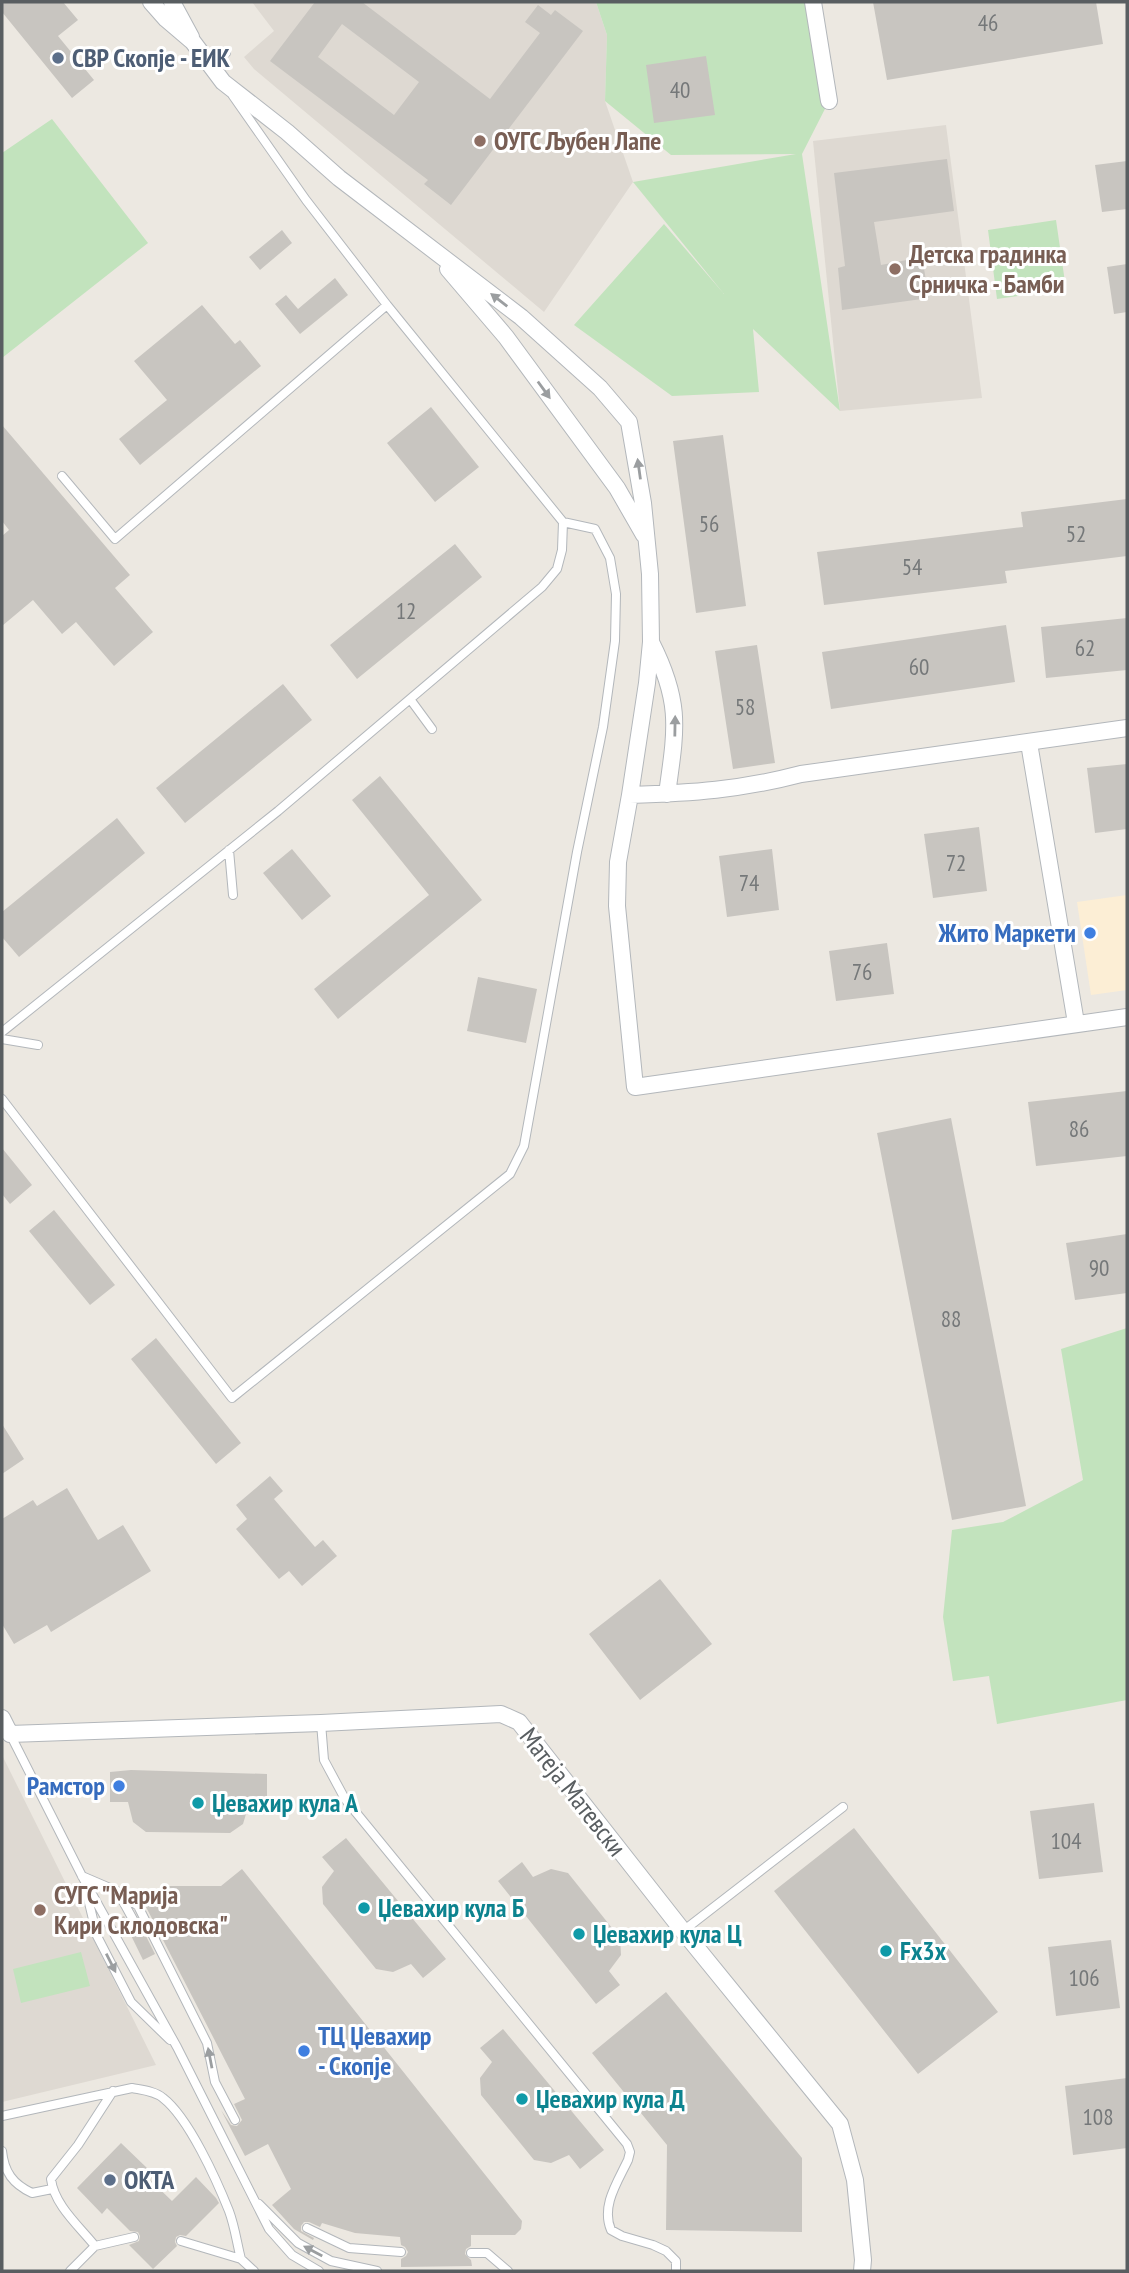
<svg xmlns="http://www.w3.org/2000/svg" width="1129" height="2273" viewBox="0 0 1129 2273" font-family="'PT Sans Narrow',sans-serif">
<rect width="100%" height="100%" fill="#ece8e1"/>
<path fill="#fceed5" d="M1127,895V990L1091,995L1077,902Z"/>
<path fill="#ded9d2" d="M252,2H596L607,35L605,101L633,182L544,312L254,69L244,57L274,31Z
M946,125L982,398L840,411L813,141Z
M2,1755L156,2065L2,2102Z"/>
<path fill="#c2e3bd" d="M596,2H813L829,101L802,154L840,411L753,329L759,392L672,396L574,325L664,224L724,294L633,182L796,154L671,155L605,101L607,35Z
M52,119L148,243L2,358V153Z
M1056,220L1066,289L997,299L988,230Z
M1127,1328V1700L997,1724L989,1676L953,1681L943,1617L952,1530L1003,1522L1083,1480L1061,1349Z
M81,1952L90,1986L21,2003L13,1969Z"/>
<path fill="#c8c5c0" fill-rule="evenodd" d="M2,2H63L78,20L58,36L94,80L72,98L2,12Z
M315,2H362L490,99L540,33L525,22L538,5L551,15L555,10L583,31L451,205L424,184L428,180L270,61ZM342,24L419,82L394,115L318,57Z
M873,2H1096L1103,44L887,80Z
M706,56L715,115L654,123L646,65Z
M947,159L954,211L874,222L881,265L922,257L929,298L842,310L838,268L845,266L834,173Z
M1127,161V209L1102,212L1095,165Z
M282,230L292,243L260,270L249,257Z
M1127,264V312L1114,314L1107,267Z
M335,278L348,295L300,334L275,304L286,295L298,309Z
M202,305L235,344L240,340L261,366L140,465L119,439L167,400L134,361Z
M431,407L479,467L435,502L387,443Z
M2,425L130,575L115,588L153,632L114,666L76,622L62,634L33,600L2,626V536L9,530L2,521Z
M723,435L746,606L696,613L673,441Z
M1127,499V556L1005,571L1007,583L824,605L817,552L1023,527L1021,512Z
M455,544L482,577L357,679L330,645Z
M1127,618V670L1046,678L1041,627Z
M1006,625L1015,682L831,709L822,652Z
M757,645L775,763L733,769L715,651Z
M283,684L312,720L185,823L156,788Z
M1127,764V829L1095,833L1087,768Z
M380,776L482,900L338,1019L314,989L429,895L352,800Z
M117,818L145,853L19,957L2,937V912Z
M979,827L987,891L933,898L924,834Z
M292,849L331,896L302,920L263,873Z
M772,849L779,910L727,917L719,856Z
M887,943L894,994L836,1001L829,951Z
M478,977L537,989L526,1043L467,1031Z
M1127,1091V1156L1036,1166L1028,1102Z
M951,1118L1026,1506L952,1520L877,1133Z
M2,1148L32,1185L10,1204L2,1194Z
M54,1210L115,1285L90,1305L29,1231Z
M1127,1234V1293L1075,1300L1066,1243Z
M156,1338L241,1443L216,1464L131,1359Z
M2,1424L24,1459L2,1474Z
M270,1476L283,1491L274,1499L315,1547L323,1540L337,1556L302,1586L289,1571L279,1579L236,1529L247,1519L236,1505Z
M67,1488L98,1540L123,1525L151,1571L51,1632L47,1625L14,1644L2,1624V1519L33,1500L37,1506Z
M660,1579L712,1644L640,1700L589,1634Z
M131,1770L267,1774V1805L249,1804L243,1824L230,1833L146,1832L133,1822L128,1802H110V1772Z
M1094,1803L1103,1872L1039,1879L1030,1811Z
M854,1828L998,2012L918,2074L774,1891Z
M346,1838L446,1959L423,1978L411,1964L393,1972L376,1969L323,1904L322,1887L334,1871L322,1857Z
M522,1862L533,1877L551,1869L568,1873L620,1938L621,1955L609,1971L620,1985L596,2004L498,1881Z
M242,1869L522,2221L521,2229L515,2235H471V2246L466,2249L465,2254L471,2260L472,2266L401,2267V2259L406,2256L408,2252L405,2247L401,2245L400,2237L355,2233L322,2223L320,2227L309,2222H304L301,2226V2231L314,2238L313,2240L294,2229L272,2205L291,2189L268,2144L245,2156L221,2110L231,2125L237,2126L242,2120L234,2104L245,2099L145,1905L168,1886H221Z
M124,1916L132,1930L137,1931L142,1928L155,1954L143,1960L122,1917Z
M1111,1940L1120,2008L1056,2016L1048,1947Z
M666,1992L802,2158V2232L666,2230L667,2145L592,2053Z
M503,2029L604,2150L580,2169L569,2155L551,2163L534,2160L481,2095L480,2078L492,2062L480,2048Z
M1127,2078V2148L1073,2155L1065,2086Z
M121,2143L147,2168L143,2173L172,2201L196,2177L216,2198L219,2203L186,2236L180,2235L176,2237L175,2242L177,2246L153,2269L129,2245L139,2241L140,2236L138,2232L130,2231L107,2208L102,2214L77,2188Z"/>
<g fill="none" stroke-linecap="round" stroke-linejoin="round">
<defs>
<path id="service" d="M210,64L226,53
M62,476L115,539L387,305
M410,699L432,729
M229,850L233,895
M2,1032L278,811L542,587L557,569L562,550L563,522L387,305L306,200L233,96
M2,1039L38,1045
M2,1099L232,1398L510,1174L524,1146L577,852L603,727L615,641L616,594L610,558L595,529L563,522
M321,1723L324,1760L345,1799L627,2144L630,2152L628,2160C617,2183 601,2206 611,2230L622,2236L653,2245L666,2251L676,2261V2271
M10,1734L82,1876L177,2047L269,2229L292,2255L319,2271
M82,1876L117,1891L138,1906L207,2043L215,2082L235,2120
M85,1886L97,1936L131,2002L170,2040
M119,1894L136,1925
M683,1931L843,1807
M2,2116L132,2088C142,2090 155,2091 163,2098C189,2118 217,2181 229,2211C235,2227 237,2244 241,2259
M2,2151C4,2172 13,2184 32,2193L52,2189
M259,2204L298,2243L331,2261L377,2271
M307,2228L349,2248L401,2252
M181,2241L241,2259L254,2271
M95,2246C80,2227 54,2205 51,2179L78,2145L113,2091
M471,2253H487L508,2271
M70,2271L95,2246L134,2237"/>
<path id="minor" d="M151,2L166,19L193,42L223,82L287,132L339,178L521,317L600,388L629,422L643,503L650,574L651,642L647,683L630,795
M172,2L191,37
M813,2L829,101
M448,269L506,337L617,488L644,535
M651,642C682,703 676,729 667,794
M1127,728L801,774C740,790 692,793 630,795L618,862L617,906L635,1087L1127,1017
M1029,743L1076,1023
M2,1718L10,1734L321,1723L501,1714L519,1722L683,1931L840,2124L855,2180L863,2260L862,2271"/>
</defs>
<use href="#service" stroke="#b3b7bb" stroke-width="10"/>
<use href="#minor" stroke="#b3b7bb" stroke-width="18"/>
<use href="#service" stroke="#fff" stroke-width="8"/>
<use href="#minor" stroke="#fff" stroke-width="16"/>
</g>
<defs><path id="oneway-solid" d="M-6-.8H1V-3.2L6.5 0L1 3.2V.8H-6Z" transform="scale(1.75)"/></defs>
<g fill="#9b9ea0">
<use href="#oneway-solid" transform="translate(499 300) rotate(-142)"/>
<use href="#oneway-solid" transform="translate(544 390) rotate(54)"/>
<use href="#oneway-solid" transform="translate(639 469) rotate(-98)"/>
<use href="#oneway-solid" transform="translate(675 726) rotate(-89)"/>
<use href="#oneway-solid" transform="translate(111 1963) rotate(63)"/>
<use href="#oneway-solid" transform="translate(210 2058) rotate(-101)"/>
<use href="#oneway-solid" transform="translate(313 2251) rotate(-152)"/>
</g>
<g fill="#5c6f8a" stroke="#fff" stroke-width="2.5">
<circle cx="58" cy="58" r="7"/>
<circle cx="110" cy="2180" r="7"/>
</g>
<g fill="#8d6e63" stroke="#fff" stroke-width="2.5">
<circle cx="480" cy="141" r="7"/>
<circle cx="895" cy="269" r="7"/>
<circle cx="40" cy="1910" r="7"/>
</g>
<g fill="#3f7fe0" stroke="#fff" stroke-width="2.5">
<circle cx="1090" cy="933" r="7"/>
<circle cx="119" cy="1786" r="7"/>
<circle cx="304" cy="2051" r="7"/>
</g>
<g fill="#0f9aa8" stroke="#fff" stroke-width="2.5">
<circle cx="198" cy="1803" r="7"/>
<circle cx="364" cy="1908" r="7"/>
<circle cx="579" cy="1934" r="7"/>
<circle cx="886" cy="1951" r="7"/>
<circle cx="522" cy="2099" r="7"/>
</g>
<g text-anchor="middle" stroke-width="6" stroke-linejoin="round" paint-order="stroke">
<g font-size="23" fill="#757879">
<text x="988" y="31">46</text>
<text x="680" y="98">40</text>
<text x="709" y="532">56</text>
<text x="1076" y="542">52</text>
<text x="912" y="575">54</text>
<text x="406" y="619">12</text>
<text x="1085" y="656">62</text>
<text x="919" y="675">60</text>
<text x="745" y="715">58</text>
<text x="956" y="871">72</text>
<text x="749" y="891">74</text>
<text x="862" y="980">76</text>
<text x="1079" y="1137">86</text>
<text x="1099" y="1276">90</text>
<text x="951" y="1327">88</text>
<text x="1066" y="1849">104</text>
<text x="1084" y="1986">106</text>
<text x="1098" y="2125">108</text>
</g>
<g font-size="26" font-weight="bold" fill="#4e5e75" stroke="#fff" text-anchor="start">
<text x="72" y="67">СВР Скопје - ЕИК</text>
<text x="124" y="2189">ОКТА</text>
</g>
<g font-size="26" font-weight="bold" fill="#785e54" stroke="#fff" text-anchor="start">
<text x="494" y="150">ОУГС Љубен Лапе</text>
<text x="909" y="263">Детска градинка<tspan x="909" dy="30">Срничка - Бамби</tspan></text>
<text x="54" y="1904">СУГС "Марија<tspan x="54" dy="30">Кири Склодовска"</tspan></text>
</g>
<g font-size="26" font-weight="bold" fill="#366cbe" stroke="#fff" text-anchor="end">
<text x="1076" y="942">Жито Маркети</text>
<text x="105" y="1795">Рамстор</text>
<text x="318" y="2045" text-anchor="start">ТЦ Џевахир<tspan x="318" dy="30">- Скопје</tspan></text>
</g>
<g font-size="26" fill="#595e61" stroke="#fff">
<text transform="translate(573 1792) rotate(52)" y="9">Матеја Матевски</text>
</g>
<g font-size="26" font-weight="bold" fill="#0d838f" stroke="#fff" text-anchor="start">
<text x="212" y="1812">Џевахир кула А</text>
<text x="378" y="1917">Џевахир кула Б</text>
<text x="593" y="1943">Џевахир кула Ц</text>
<text x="900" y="1960">Fx3x</text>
<text x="536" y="2108">Џевахир кула Д</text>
</g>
</g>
<rect width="1129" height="2273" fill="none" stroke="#595e61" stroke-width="7"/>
</svg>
